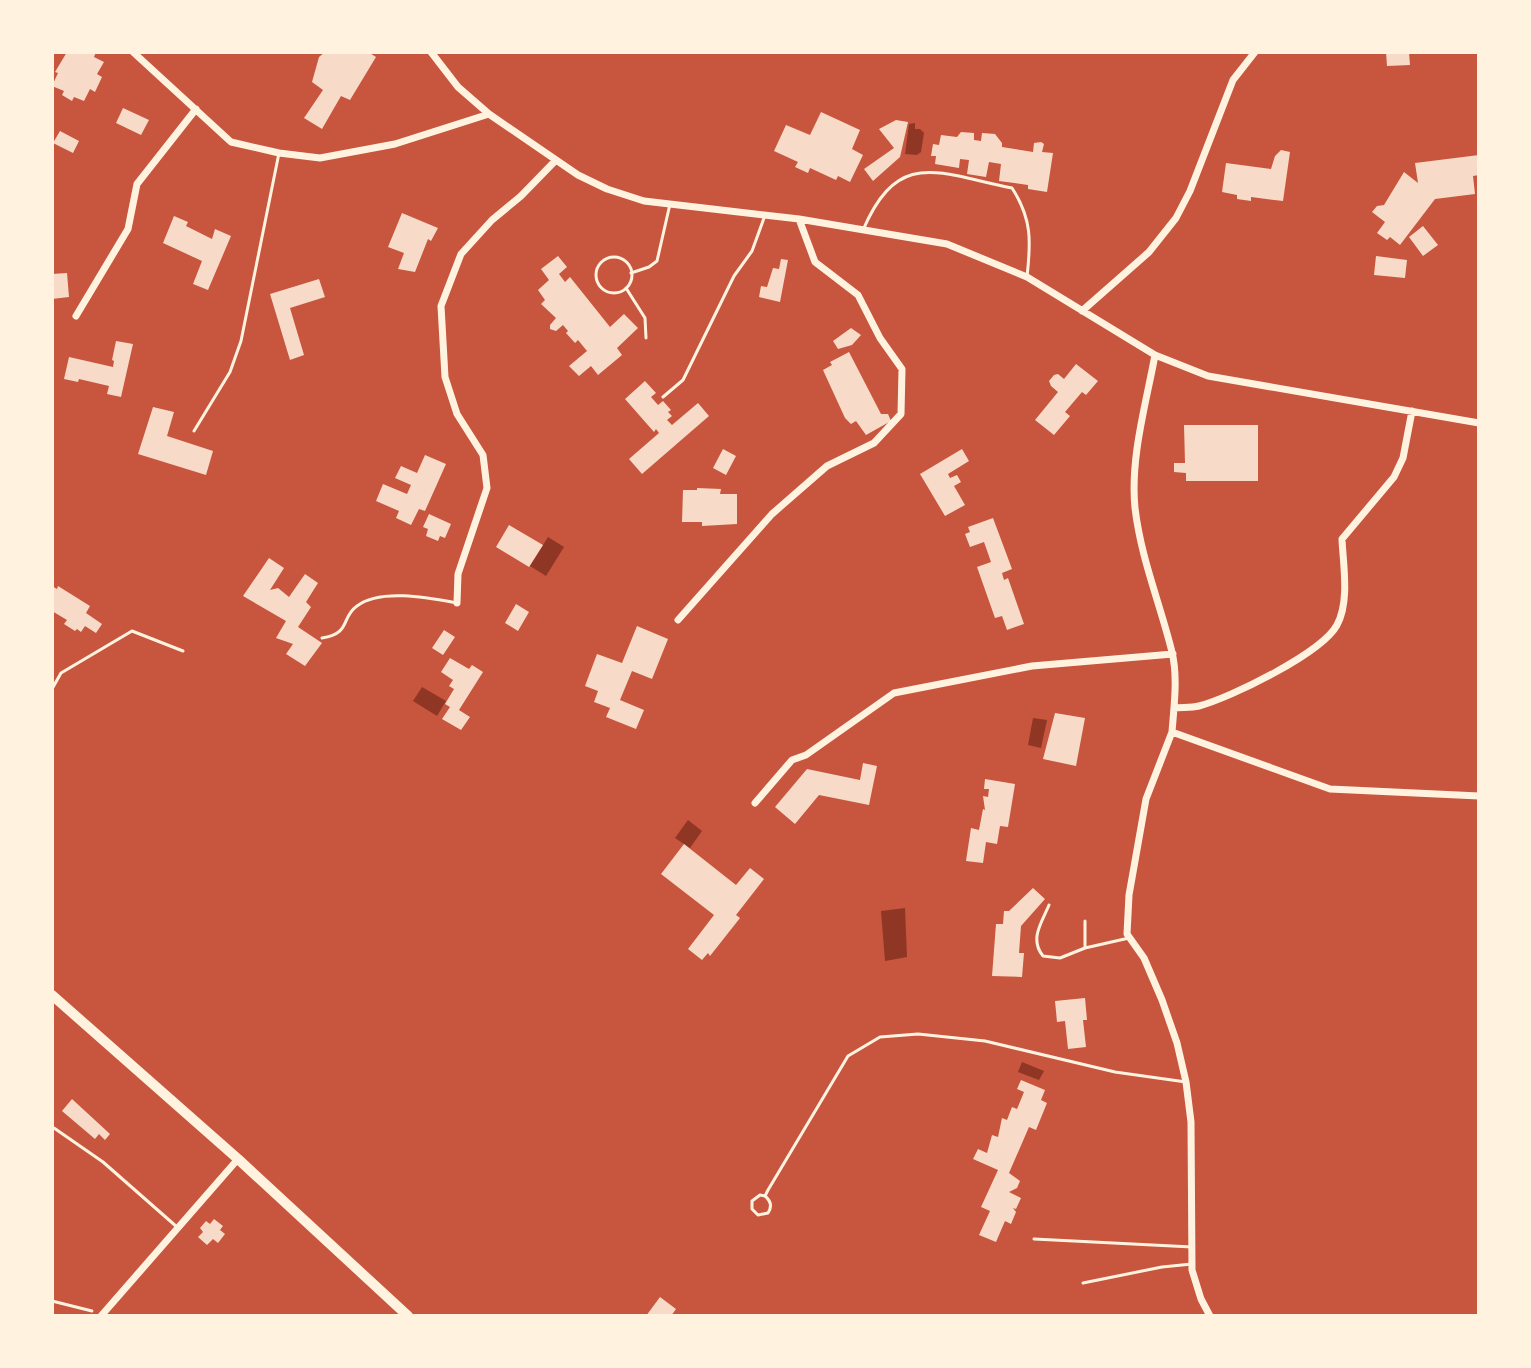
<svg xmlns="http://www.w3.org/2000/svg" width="1531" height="1368" viewBox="0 0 1531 1368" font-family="Barlow,sans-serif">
<rect width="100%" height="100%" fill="#c8553d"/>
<path fill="#8f3625" d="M915,123V129H920L924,133L921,152L917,155L905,154L909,124Z
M548,537L564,547L546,576L530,566Z
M422,687L446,701L437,716L413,701Z
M1033,718L1047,720L1041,748L1028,745Z
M688,820L702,831L690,848L675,838Z
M905,908L907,957L885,961L881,911Z
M1022,1062L1044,1071L1039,1080L1018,1072Z"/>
<path fill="#f7dbc8" d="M67,52H96L94,57L104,62L97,74L102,77L95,92L90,89L84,101L74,97L72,101L62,95L64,91L52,86L58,73L55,72Z
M325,52H368L376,57L350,100L341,96L322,129L304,118L323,90L312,82L319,57Z
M1386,52H1409L1410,65L1387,66Z
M123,108L149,120L141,135L116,123Z
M821,112L860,130L852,149L863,155L850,182L838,176L836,180L810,168L808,173L795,167L798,162L774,151L786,125L810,135Z
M896,120L908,122L900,157L873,181L864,169L894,148L879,129Z
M60,131L79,141L73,153L53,143Z
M961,132L974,133V140L981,141L982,133L995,134L1002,143V147L1033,152L1034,143L1041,142L1044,144L1042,152L1053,153L1047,192L1028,189V185L999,181L1001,164L989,162L986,177L967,174L969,160L960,159L959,168L935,164L936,156H931L933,144L939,145L941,135L957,137Z
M1281,150L1290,152L1283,201L1251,197V201L1237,199V195L1222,192L1226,163L1271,169L1275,156Z
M1479,155V175L1473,176L1475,194L1435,199L1400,245L1390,237L1387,240L1377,233L1385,222L1372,212L1377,206L1384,205L1404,172L1418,183L1415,163Z
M402,213L438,228L431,241L428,239L415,272L398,269L404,253L388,247Z
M174,216L188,222L186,226L212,239L215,229L231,236L208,290L193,284L202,261L163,243Z
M1423,226L1438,245L1423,256L1409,237Z
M558,256L567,267L559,274L565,282L570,277L610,327L624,314L638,328L617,348L622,355L598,375L591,366L579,376L569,366L587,351L578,340L575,343L566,333L568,331L563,325L556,331L550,329V325L556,318L541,304L545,300L538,290L549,280L541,269Z
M1376,256L1407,260L1405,278L1374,275Z
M781,259L788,260L780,302L759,297L761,286L767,287L773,268L779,269Z
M67,273L69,297L52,299V274Z
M319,279L325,297L290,308L304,355L290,360L270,294Z
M851,328L861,335L852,345L838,349L833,341Z
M116,341L133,344L121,397L107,394L109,386L79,379L78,382L64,379L69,357L113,367L114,361L112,360Z
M849,352L881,414H888L891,421L866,435L856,421L851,424L845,418L823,370L832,365L830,362Z
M1076,364L1098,381L1086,395L1082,392L1065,412L1070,416L1054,435L1035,420L1058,392L1051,386L1049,381L1054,375L1058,374L1064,379Z
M645,381L656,393L651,397L658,405L663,401L671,410L668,412L672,416L667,420L672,425L698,403L709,416L642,474L629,459L659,433L656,429L654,432L625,399Z
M153,407L174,412L167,436L213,451L206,475L138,454Z
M1184,425H1258V481H1186V473L1174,472V463H1185Z
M723,449L736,456L726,475L713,468Z
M962,449L969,461L948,474L950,478L957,475L961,482L954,486L965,505L945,516L920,474Z
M425,455L446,464L425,511L419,509L411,525L396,518L399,511L376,501L383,484L407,494L411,485L395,478L401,466L417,473Z
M697,488L721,489L720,494H737V524L702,526V522H682L683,490H697Z
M429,514L451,524L445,538L440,536L438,541L426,536L428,529L423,527Z
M993,518L1012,569L1002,573L1004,580L1008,578L1024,624L1007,630L1002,616L995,618L977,567L991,562L984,542L970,547L965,534L970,532L968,527Z
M509,525L543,545L529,567L496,547Z
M269,558L284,568L270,590L278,588L289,597L305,574L318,583L306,602L311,607L298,627L322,643L305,666L286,654L293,644L276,638L286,621L243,596Z
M52,586L57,589L58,586L90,606L86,613L102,624L96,633L85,626L81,632L77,629L75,631L64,624L67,620L52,611Z
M516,604L529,612L518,631L505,623Z
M637,626L668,639L652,679L632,671L620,700L644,710L636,729L606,717L610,708L594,702L598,691L585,686L597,654L622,663Z
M444,630L455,637L443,655L432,648Z
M450,658L469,669L472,665L483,672L459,710L470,717L461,730L442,719L450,707L445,704L454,689L449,686L453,680L441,672Z
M1055,713L1085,718L1076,766L1043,759Z
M863,763L877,766L869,805L819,795L795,824L775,807L807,769L860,780Z
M985,779L1015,784L1008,827L1000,826L997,844L986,842L983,863L966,861L971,828L979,830L983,809L985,810L983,796L988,797L989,789H984Z
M684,844L736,885L750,868L764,879L736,915L740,918L710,956L708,953L702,960L688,949L714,915L661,874Z
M1033,888L1045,899L1021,926L1019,953H1024L1022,977L992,976L996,924H1003L1004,911H1009Z
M1085,998L1087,1020H1083L1086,1047L1068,1049L1065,1021L1057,1022L1055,1001Z
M1021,1080L1045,1090L1041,1100L1047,1103L1036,1130L1029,1127L1009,1173L1020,1181L1017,1188L1009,1192L1021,1198L1016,1209L1013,1208L1016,1212L1011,1224L1005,1221L996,1242L979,1235L990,1211L981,1207L998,1170L973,1159L978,1149L987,1153L992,1135L998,1137L1002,1118L1007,1120L1012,1107L1017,1109L1024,1092L1017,1089Z
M72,1099L110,1134L105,1140L99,1134L95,1139L62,1111Z
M214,1219L223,1226L220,1230L225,1234L218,1243L213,1239L207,1245L198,1237L203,1232L200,1228L206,1221L210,1224Z
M660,1297L676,1309L671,1316H646Z"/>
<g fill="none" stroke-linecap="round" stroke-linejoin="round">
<path stroke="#fff3e0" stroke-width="3" d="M52,1301L92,1311"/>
<path stroke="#fff3e0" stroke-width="3" d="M863,230C899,147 939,174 1012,188C1032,219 1031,241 1027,277
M596 275a18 18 0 1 1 36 0a18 18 0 1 1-36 0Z
M631,273L649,267L657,261L670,204
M626,288L645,318L646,338
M663,397L683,380L734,276L752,251L764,218
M194,431L230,372L241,341L279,153
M322,638C352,633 340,618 357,606C380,588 430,598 457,603
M52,689L61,673L132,631L183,651
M1049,905C1042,922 1029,939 1043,956L1060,958L1085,948L1129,938
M1085,921V948
M54,1128L103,1162L177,1227
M765,1196L760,1195L752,1201V1209L758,1215L768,1213C772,1207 771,1201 765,1196L768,1190L848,1056L880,1037L918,1034L985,1041L1115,1072L1186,1082
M1034,1239L1192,1247
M1083,1283L1162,1267L1192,1264"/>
<path stroke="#fff3e0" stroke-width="7" d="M133,52L231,142L279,153L320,158L395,144L489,114
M431,52L458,87L489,114L578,175L607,189L644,201L799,219L947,244L1027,277L1155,355L1208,376L1479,423
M1082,311L1149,252L1176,218L1190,191L1233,80L1255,52
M76,316L128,229L137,184L196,109
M1155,355C1146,404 1130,458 1135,508C1141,559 1160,603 1172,652C1178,677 1174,706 1172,732L1330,789L1479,796
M457,603L458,574L487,488L483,455L457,414L445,377L441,306L461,254L492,220L521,196L556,160
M678,620L772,514L827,466L874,443L901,414L902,369L880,338L858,295L815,262L799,219
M1174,708C1182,707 1191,708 1199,706C1230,698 1322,653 1337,625C1350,601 1343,564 1342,539L1394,477L1403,458L1412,411
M1172,732L1146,799L1129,895L1127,934L1144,958L1162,1000L1177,1043L1186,1082L1191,1122L1192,1270L1201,1299L1210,1316
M755,803L792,760L806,755L894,693L1032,666L1173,654
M101,1316L238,1159"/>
<path stroke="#fff3e0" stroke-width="10" d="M52,995L238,1159L408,1316"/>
</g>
<rect width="1531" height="1368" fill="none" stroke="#fff3e0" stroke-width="108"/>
</svg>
